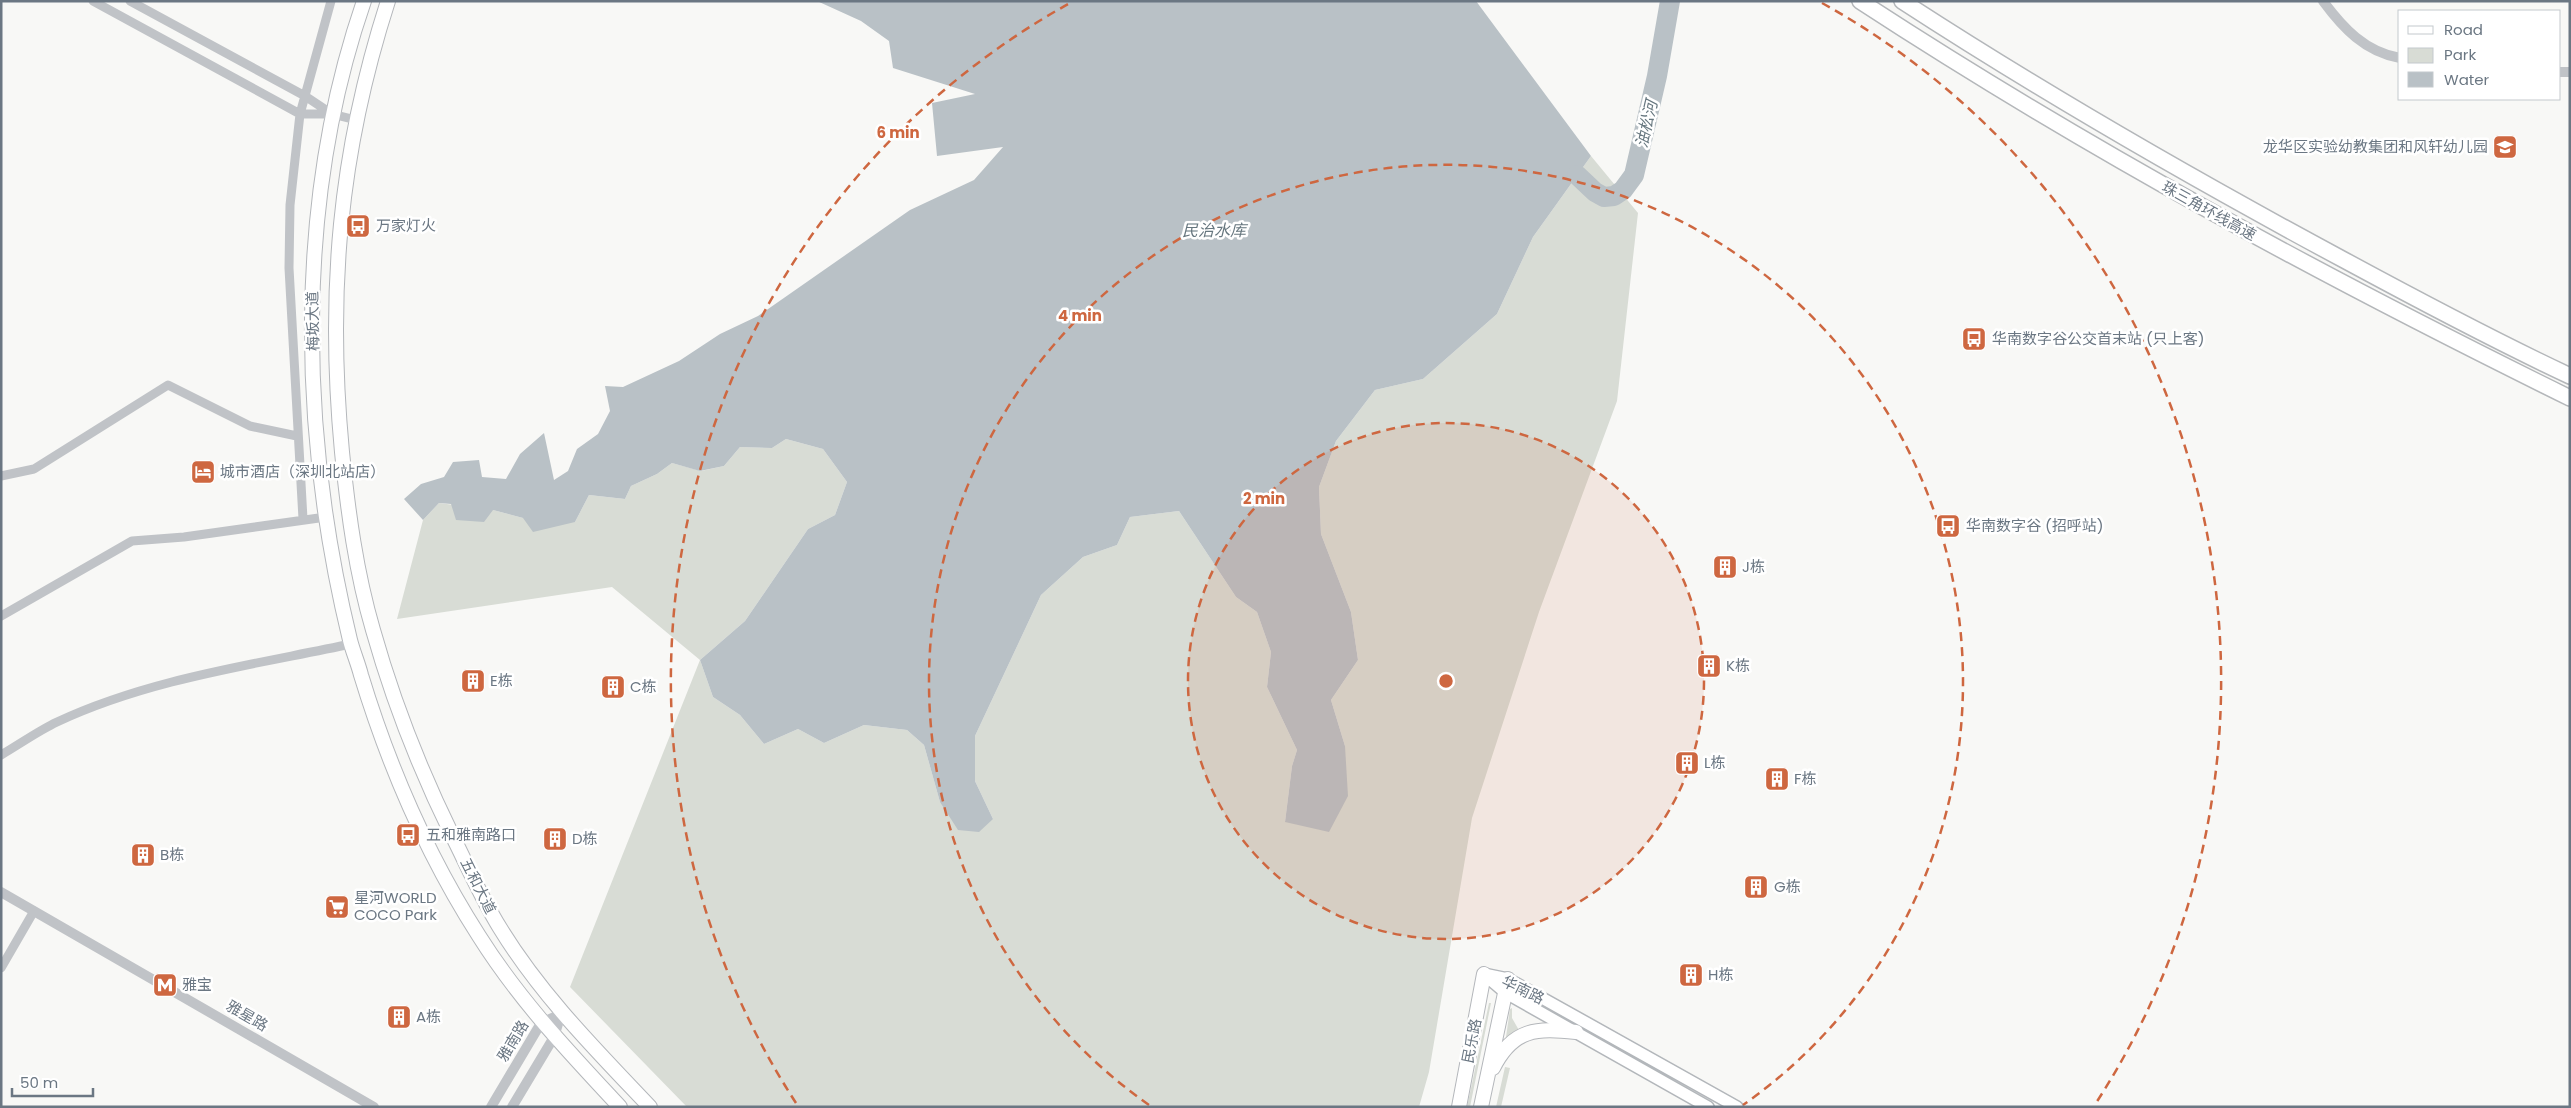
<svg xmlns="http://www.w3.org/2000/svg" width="2571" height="1108" viewBox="0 0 2571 1108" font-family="Poppins,'Noto Sans SC',sans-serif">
<rect width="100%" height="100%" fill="#f8f8f6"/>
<path fill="#d8dcd5" d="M1591,156L1638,213L1617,401L1539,612L1472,818L1429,1072L1419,1107H687L570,987L700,660L612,587L397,619L423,520L439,503L493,510L523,518L575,522L589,495L625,499L631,486L657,474L672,463L701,471L724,466L740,447L772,448L786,439L823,449L847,482L835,515L808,529L745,621L700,660L713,697L740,715L764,744L798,729L824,743L864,725L907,730L924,745L940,802L993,819L975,781V736L1041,595L1083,557L1117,545L1130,517L1179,511L1236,597L1257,612L1271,652L1267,687L1297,750L1292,766L1285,822L1345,746L1331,700L1358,660L1351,612L1321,534L1319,487L1336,441L1375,390L1423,379L1497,314L1533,237Z
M1489,1003H1491L1470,1107H1467Z
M1512,1008V1018L1520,1032L1505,1044L1510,1009Z
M1505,1067L1510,1068L1501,1107H1496Z"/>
<path fill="#b9c1c6" d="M817,1H1476L1591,156L1533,237L1497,314L1423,379L1375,390L1336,441L1319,487L1321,534L1351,612L1358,660L1331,700L1345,746L1348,796L1329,832L1285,822L1292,766L1297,750L1267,687L1271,652L1257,612L1236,597L1179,511L1130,517L1117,545L1083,557L1041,595L975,736V781L993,819L979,832L958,830L940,802L924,745L907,730L864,725L824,743L798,729L764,744L740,715L713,697L700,660L745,621L808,529L835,515L847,482L823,449L786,439L772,448L740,447L724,466L700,471L672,463L657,474L631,486L625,499L589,495L575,522L533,532L523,518L493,510L484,522L456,520L451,504L439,503L423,520L404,499L421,484L444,477L453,462L479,460L482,477L506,479L520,454L544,433L554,480L568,471L577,449L598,434L610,411L605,386L623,387L679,361L720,334L758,316L910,210L974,180L1003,147L937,156L932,103L975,94L893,68L889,41L861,21Z"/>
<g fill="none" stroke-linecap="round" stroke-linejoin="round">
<path stroke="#b9c1c6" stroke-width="20" d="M1577,175L1595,192L1604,197L1614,196L1623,190L1634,175L1657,76L1670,1"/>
<defs>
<path id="secondary" d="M1484,974L1508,979L1737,1107
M1486,976L1506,993L1708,1107"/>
<path id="primary" d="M364,1C294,204 300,434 350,640C353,652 358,663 361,675C389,767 427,855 479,936C520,1001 568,1051 620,1107
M388,1C339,153 327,294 342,452C348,512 356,572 373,630C393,701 420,770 453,837C468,867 482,899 500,928C541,995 596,1050 650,1107
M1493,1068C1513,1028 1537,1028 1576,1032
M1459,1107L1484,974
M1481,1107L1508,979"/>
<path id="motorway" d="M1860,1C2088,150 2326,278 2570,398
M1902,1C2045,94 2193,179 2344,260C2418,300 2493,340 2570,376"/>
</defs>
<use href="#secondary" stroke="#b3b7bb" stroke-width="14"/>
<use href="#primary" stroke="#b4b7bb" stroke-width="16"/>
<use href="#motorway" stroke="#b4b7ba" stroke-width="18"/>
<path stroke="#c0c3c7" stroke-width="9" d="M93,1L300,114H332
M130,1L305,96L332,114L356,120
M1,476L34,469L168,385L250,426L297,436
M303,519L289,268L290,205L300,114L331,1
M1,616L132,541L184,537L326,517
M1,755C20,744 38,731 57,722C149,679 252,665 351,644
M1,968L34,911"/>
<path stroke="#c0c3c7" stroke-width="10" d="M2323,1C2343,28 2365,52 2400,58
M2560,72H2570
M1,892L374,1107
M491,1107L541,1023L561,1014
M512,1107L554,1037L561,1014"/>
<use href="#secondary" stroke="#fff" stroke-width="11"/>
<use href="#primary" stroke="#fff" stroke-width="14"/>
<use href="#motorway" stroke="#fff" stroke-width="15"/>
</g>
<circle cx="1446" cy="681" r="258" fill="#ce6740" fill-opacity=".12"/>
<g fill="none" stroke="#ce6740" stroke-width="2.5" stroke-dasharray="9 6">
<circle cx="1446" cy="681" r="258"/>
<path d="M1149 1105A517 517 0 1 1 1743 1105"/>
<path d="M796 1103A775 775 0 0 1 1070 3M1822 3A775 775 0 0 1 2096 1103"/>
</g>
<defs>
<symbol id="school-square" viewBox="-11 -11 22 22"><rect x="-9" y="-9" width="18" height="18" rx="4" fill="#ce6740" stroke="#fff"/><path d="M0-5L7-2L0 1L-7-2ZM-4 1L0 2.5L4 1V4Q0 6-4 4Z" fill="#fff"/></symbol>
<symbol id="bus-square" viewBox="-11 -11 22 22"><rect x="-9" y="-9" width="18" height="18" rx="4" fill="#ce6740" stroke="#fff"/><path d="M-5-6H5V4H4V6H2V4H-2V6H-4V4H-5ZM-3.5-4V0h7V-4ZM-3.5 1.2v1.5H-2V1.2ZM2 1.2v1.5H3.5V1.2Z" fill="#fff"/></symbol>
<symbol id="hotel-square" viewBox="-11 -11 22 22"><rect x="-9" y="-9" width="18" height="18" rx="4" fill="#ce6740" stroke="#fff"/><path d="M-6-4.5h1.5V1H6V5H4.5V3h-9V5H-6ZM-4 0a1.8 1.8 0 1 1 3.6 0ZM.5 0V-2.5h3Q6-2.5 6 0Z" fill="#fff"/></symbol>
<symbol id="building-square" viewBox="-11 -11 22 22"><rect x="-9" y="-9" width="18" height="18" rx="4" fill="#ce6740" stroke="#fff"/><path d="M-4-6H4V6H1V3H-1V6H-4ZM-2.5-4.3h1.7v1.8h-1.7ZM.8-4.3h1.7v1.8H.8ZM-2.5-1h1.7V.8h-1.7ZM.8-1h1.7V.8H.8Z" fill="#fff"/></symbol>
<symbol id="supermarket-square" viewBox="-11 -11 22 22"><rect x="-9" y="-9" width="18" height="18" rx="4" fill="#ce6740" stroke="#fff"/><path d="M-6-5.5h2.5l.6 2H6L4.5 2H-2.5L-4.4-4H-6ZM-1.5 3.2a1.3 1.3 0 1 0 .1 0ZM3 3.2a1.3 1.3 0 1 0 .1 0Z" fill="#fff"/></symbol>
<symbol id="metro-square" viewBox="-11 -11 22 22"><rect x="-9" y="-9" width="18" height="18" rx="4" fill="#ce6740" stroke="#fff"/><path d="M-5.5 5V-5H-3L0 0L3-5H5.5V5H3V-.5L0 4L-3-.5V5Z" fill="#fff"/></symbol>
</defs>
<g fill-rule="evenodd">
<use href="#school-square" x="2491" y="133" width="28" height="28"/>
<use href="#bus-square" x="344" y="212" width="28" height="28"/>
<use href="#bus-square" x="1960" y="325" width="28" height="28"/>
<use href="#hotel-square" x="189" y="458" width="28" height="28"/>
<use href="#bus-square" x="1934" y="512" width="28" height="28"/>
<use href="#building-square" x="1711" y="553" width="28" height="28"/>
<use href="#building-square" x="1695" y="652" width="28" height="28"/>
<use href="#building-square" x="459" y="667" width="28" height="28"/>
<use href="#building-square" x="599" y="673" width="28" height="28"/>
<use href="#building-square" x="1673" y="749" width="28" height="28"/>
<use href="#building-square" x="1763" y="765" width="28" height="28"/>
<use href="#bus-square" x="394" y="821" width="28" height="28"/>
<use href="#building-square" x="541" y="825" width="28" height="28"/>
<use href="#building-square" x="129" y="841" width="28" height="28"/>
<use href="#building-square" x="1742" y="873" width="28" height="28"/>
<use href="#supermarket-square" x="323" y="893" width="28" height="28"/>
<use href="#building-square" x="1677" y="961" width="28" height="28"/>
<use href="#metro-square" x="151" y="971" width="28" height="28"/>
<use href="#building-square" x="385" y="1003" width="28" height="28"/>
</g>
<g text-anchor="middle" stroke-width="5" stroke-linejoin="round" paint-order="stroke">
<g font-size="15" fill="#6b7783" stroke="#fff" text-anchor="start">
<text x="2488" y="152" text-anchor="end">龙华区实验幼教集团和风轩幼儿园</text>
<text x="376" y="231">万家灯火</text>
<text x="1992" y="344">华南数字谷公交首末站 (只上客)</text>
<text x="220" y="477">城市酒店（深圳北站店）</text>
<text x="1966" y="531">华南数字谷 (招呼站)</text>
<text x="1742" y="572">J栋</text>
<text x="1726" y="671">K栋</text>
<text x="490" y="686">E栋</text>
<text x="630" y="692">C栋</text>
<text x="1704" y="768">L栋</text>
<text x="1794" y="784">F栋</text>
<text x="426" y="840">五和雅南路口</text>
<text x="572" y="844">D栋</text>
<text x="160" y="860">B栋</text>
<text x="1774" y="892">G栋</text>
<text x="354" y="903">星河WORLD<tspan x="354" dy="17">COCO Park</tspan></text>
<text x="1708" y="980">H栋</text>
<text x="182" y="990">雅宝</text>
<text x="416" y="1022">A栋</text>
</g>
<g font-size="15" fill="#6b7783" stroke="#fff">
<text transform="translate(2209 211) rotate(29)" y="5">珠三角环线高速</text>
<text transform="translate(313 321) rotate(-91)" y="5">梅坂大道</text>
<text transform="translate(478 886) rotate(63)" y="5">五和大道</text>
<text transform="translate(1523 990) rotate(26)" y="5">华南路</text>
<text transform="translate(247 1016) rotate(30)" y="5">雅星路</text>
<text transform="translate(513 1041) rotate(-59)" y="5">雅南路</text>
<text transform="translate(1472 1041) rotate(-79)" y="5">民乐路</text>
</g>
<g font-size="16" font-style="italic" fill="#67777f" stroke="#fff">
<text transform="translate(1646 124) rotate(-77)" y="6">油松河</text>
<text x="1214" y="236">民治水库</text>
</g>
</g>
<circle cx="1446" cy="681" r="8" fill="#ce6740" stroke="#fff" stroke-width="2.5"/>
<g font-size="15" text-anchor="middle" font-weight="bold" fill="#ce6740" stroke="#fff" stroke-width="5" stroke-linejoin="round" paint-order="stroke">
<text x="898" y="138">6 min</text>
<text x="1080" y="321">4 min</text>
<text x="1264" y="504">2 min</text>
</g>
<rect width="2571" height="1108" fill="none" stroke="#6b7783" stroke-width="5"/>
<rect x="2398" y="10" width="162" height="90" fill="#ffffff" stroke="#c4c9cd"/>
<rect x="2408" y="26" width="25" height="8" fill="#ffffff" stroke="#c4c9cd"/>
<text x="2444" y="35" font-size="15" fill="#6b7783">Road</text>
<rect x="2408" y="48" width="25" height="15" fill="#d8dcd5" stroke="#c4c9cd"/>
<text x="2444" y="60" font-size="15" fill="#6b7783">Park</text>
<rect x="2408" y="72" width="25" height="15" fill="#b9c1c6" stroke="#c4c9cd"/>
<text x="2444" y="85" font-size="15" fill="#6b7783">Water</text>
<path d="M12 1088v8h81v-8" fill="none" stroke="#6b7783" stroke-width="2.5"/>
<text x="20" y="1088" font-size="15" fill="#6b7783" stroke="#ffffff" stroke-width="4" paint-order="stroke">50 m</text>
</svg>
